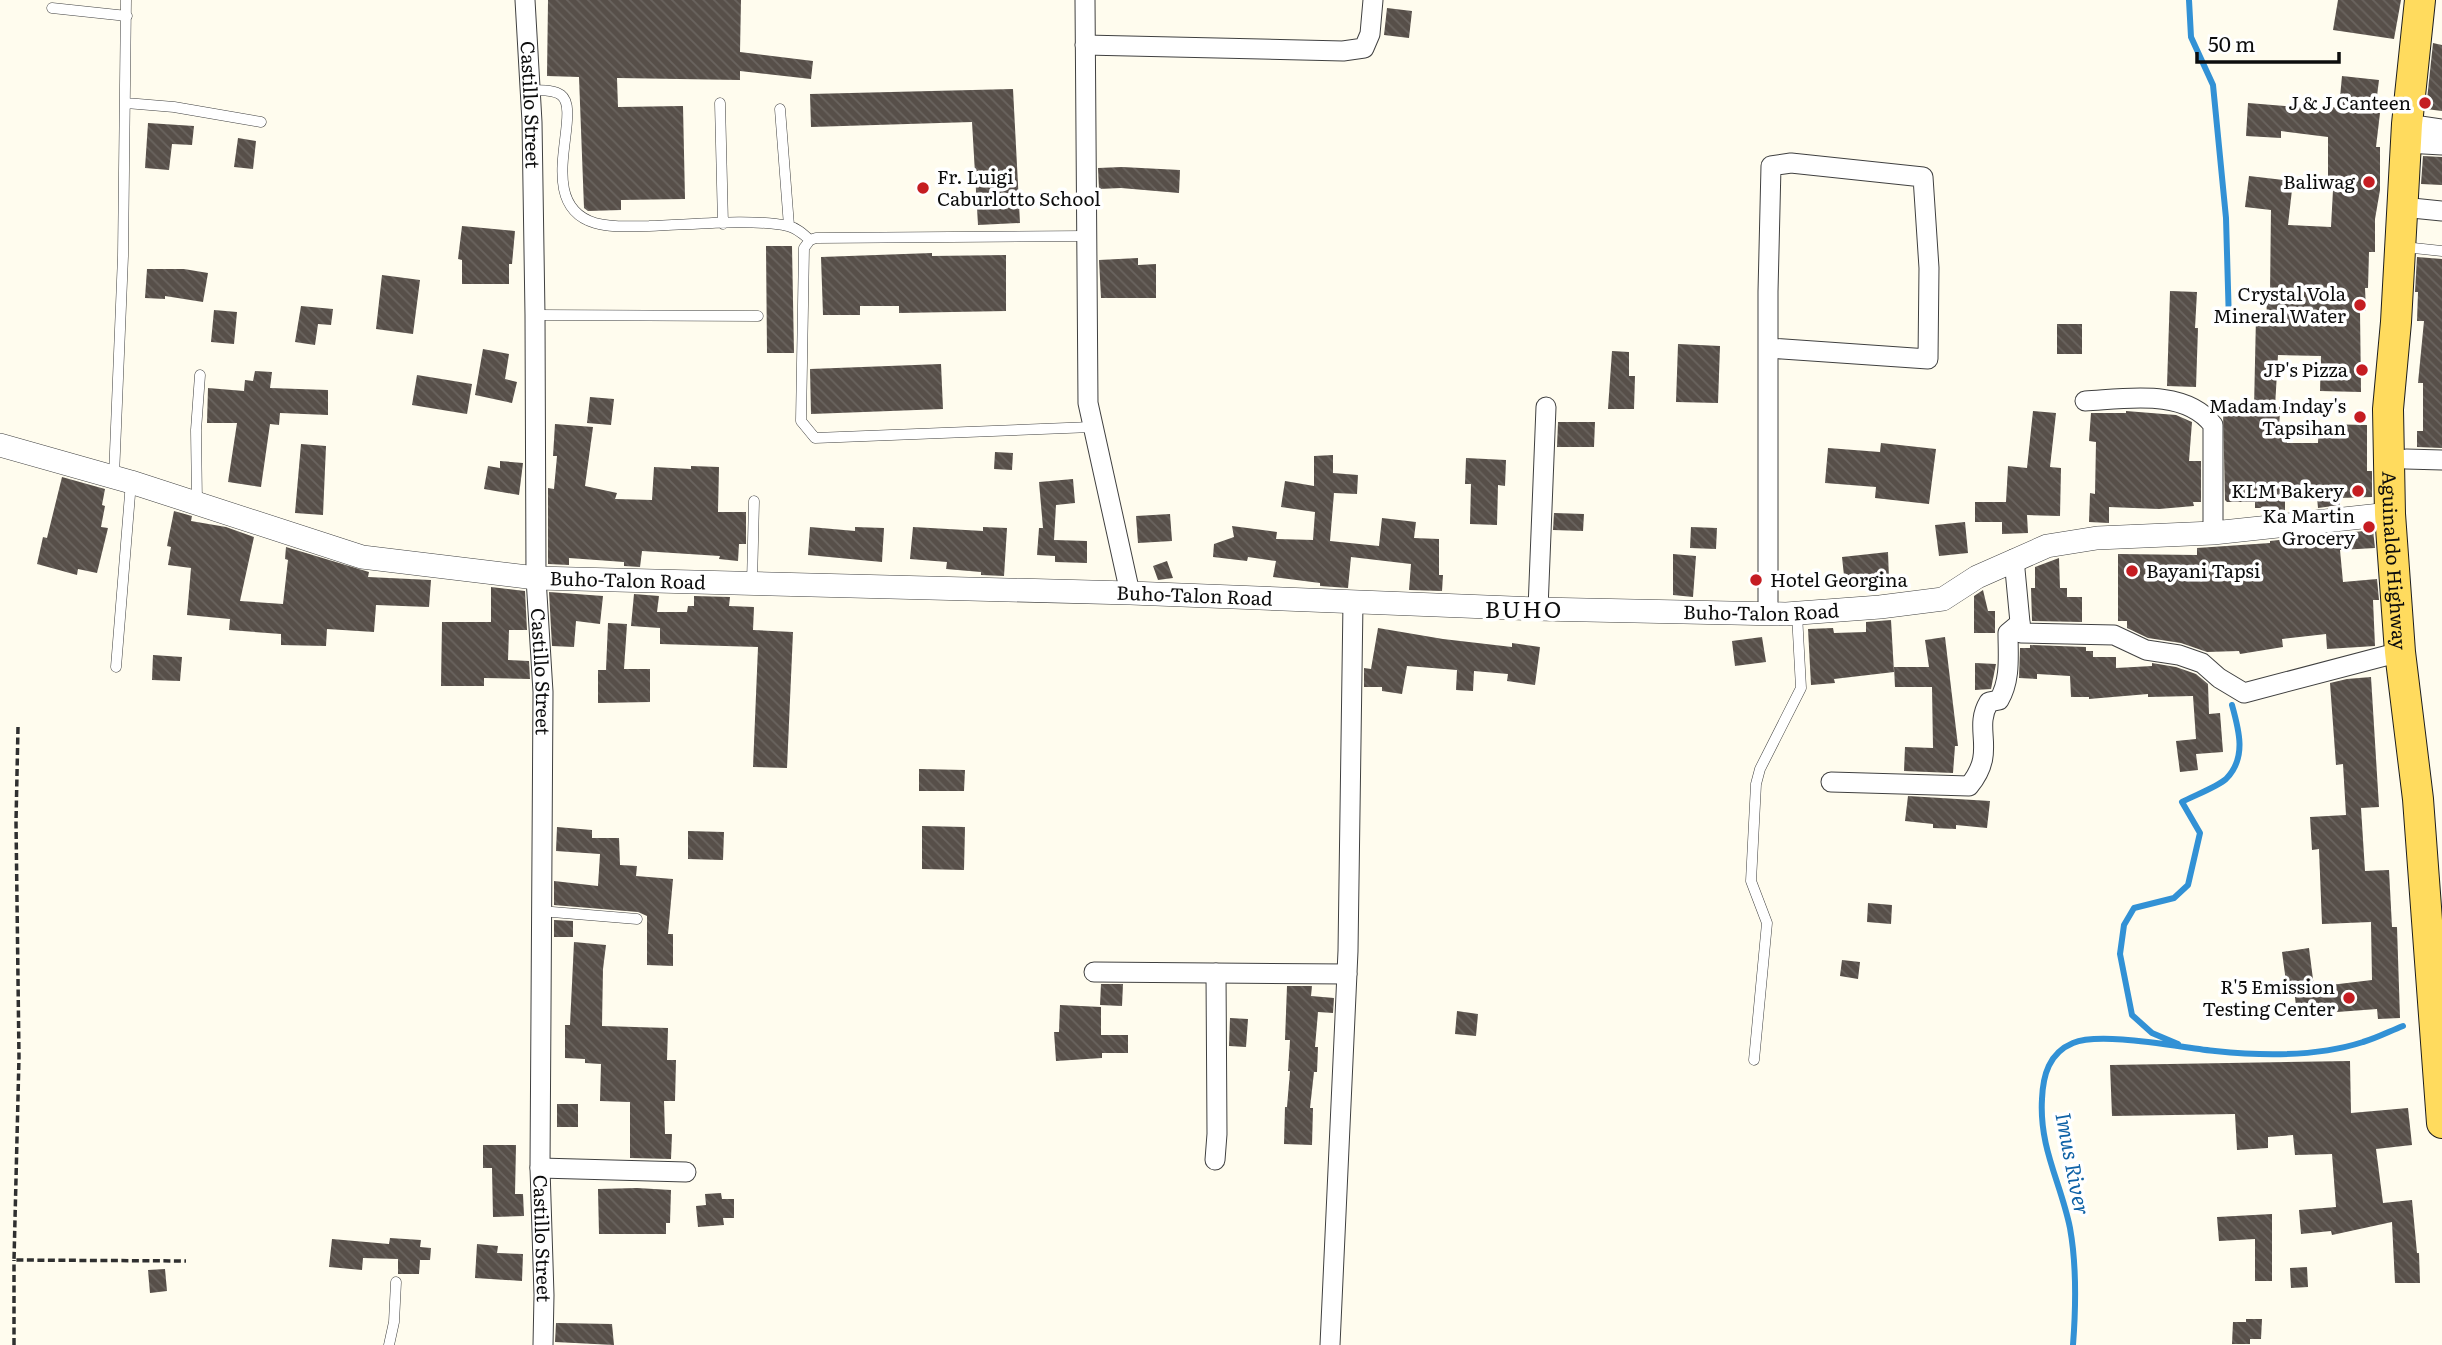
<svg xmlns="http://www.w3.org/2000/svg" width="2442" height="1345" viewBox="0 0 2442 1345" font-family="Literata,serif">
<defs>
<pattern id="building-back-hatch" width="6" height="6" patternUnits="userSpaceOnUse" patternTransform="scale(1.75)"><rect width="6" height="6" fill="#574f49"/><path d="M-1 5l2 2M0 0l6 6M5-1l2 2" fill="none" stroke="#6a645f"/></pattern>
</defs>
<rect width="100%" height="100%" fill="#fffcee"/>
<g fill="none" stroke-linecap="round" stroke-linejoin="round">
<path stroke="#3291d5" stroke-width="6" d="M2189,0L2191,37L2213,85L2226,218L2229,323
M2178,1044L2152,1033L2132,1015L2120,954L2124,925L2134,908L2174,898L2188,885L2200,833L2182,802C2193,796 2217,787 2226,779C2247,758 2239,730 2232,705
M2073,1345C2076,1306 2077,1267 2070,1228C2061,1183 2039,1148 2042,1099C2043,1075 2049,1053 2073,1043C2101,1031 2183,1048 2215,1051C2263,1056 2317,1057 2363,1042C2377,1038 2390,1031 2403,1026"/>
</g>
<path fill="url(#building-back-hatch)" d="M548,0H741L740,52L813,61L811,79L740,71V80L617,78L618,107L683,106L685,199L621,200V210L588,211L584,208L579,77L547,76Z
M2338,0H2401L2394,39L2333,30Z
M1387,8L1412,11L1409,38L1384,35Z
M2433,43L2442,45V111L2426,109Z
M2342,76L2379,80L2375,112L2380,113L2376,147H2380V190L2375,219V252H2369L2368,288H2365L2366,311H2360L2361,392L2320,391L2321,356L2278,355L2275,407H2280L2279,433H2287V443H2318L2319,424L2367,425V471H2372V497L2339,498L2340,505L2318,508L2316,487H2285V511L2267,513V508H2255V502H2227L2225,500L2223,410L2254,408L2256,316H2267L2266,294H2270L2271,210L2245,207L2249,176L2293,181L2288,225L2331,227L2333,190H2328V137L2281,131V138L2246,136L2248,103L2308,108L2309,104L2339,108Z
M1013,89L1020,223L978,225L972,122L811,127L810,94Z
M148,123L194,126L192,145L172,144L169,170L145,168Z
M238,138L256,141L253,169L234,167Z
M2423,156L2442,157V185L2421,184Z
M1122,167L1180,170L1179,193L1121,188L1099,189L1098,168Z
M462,226L515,231L512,264H509V284H462V260L458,259Z
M766,246H792L794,353H767Z
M932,253V256L1006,255V311L899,313V306H860V315H823L821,257Z
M2417,257L2442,259V448L2417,447V431H2423V383H2418L2424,321H2417L2418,292H2415Z
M1138,258V265L1156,264V298H1101L1099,260Z
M147,269H184L208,273L203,302L165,296V299L145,298Z
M382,275L420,280L413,334L376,329Z
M2170,291L2197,292L2195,328H2198L2196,387L2167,386Z
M301,306L333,309L331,325L318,324L315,345L295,342Z
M214,310L237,312L234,344L211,342Z
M2057,324H2082V354H2057Z
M1678,344L1720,346L1718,403L1676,402Z
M483,349L509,354L505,379L517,382L512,403L475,395Z
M1612,351L1629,352V376H1635L1634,409H1608Z
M941,364L943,409L811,414L810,369Z
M255,371L272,372L270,388L328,390V415L280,413L279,425L270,424L261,487L228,482L237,423H207L208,388L244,391L245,380L253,381Z
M417,375L472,384L467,414L412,405Z
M590,397L614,399L611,425L587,423Z
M2033,411L2056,413L2050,467L2061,468L2060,516L2027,515L2028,533L2002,534V522H1975V502H2006L2008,466L2027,468Z
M2126,411L2176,415L2192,422L2189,461H2201V502H2193L2194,506L2159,509L2109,507V523L2089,522L2090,493L2095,494L2096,442L2089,441L2091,413H2126Z
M1558,422H1595L1594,447H1557Z
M555,424L593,427L585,486L617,493L615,499L652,500L654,467L691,469V466L719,467L718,512H746V544H739L738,561L719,559L720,556L642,551L640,567L624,566V562L569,558V565L548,564V488L554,489L557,456H553Z
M1881,443L1936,449L1929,504L1875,498L1876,487L1825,483L1828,448L1880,452Z
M301,444L326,446L323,515L295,513Z
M995,452L1013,453L1012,470L994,469Z
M1333,455V473L1358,475L1357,494L1334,493L1330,541L1379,546L1382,518L1416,522L1414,538L1439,539V575H1443L1442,591L1409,590L1411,564L1351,557L1348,588L1320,586V583L1273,577L1276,561L1248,557L1247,561L1213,557L1214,544L1234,537L1232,526L1277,532L1276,539L1313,540L1315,512L1281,507L1285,481L1314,486V456Z
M1466,458L1506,460L1505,486L1498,485L1497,525L1470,524L1471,484H1465Z
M500,461L523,463L519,495L484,489L488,466L500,468Z
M62,477L105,489L102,505L105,506L101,527L108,528L97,573L78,569L77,575L37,564L43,537L47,538Z
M1073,479L1075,503L1056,505L1054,540L1087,541V563L1055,562V556L1037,555L1039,528H1043L1039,482Z
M174,511L192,516L191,521L226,527L254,537L240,601L283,604L288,560L285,559L286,547L369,572L368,577L431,580L429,607L376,605L374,632L327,629L326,646L281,645V634L229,630L230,619L187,615L191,568L168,565L171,547L167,546Z
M1554,513L1584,514L1583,531L1553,530Z
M1170,514L1172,541L1138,543L1136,516Z
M1965,522L1968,553L1939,556L1935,525Z
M810,527L855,531V527L884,528L882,562L808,555Z
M913,527L983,531V527L1007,528L1004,576L981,575V572L946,569L947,562L910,559Z
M1691,527L1717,528L1716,549L1690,548Z
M2373,530L2375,548L2340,550L2343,582L2377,579L2379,600H2373L2375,646L2327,649L2326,634L2282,639L2283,647L2240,654L2239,651L2207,652L2181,643L2148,638L2127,628V621H2118V554L2197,555V548L2270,543V541Z
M1888,552L1889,579L1845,585L1842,557Z
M1673,554L1696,556L1693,597L1673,595Z
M2059,558L2060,588H2067V597H2082V622L2032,621L2031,588H2035V567Z
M1167,561L1173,578L1158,580L1153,566Z
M491,587L525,591L527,630H509L508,660L529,661L530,679L484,678V686H441L442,622H491Z
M1983,590L1988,611H1995V633H1974V596Z
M549,592L603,596L600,624L576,621L574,647L552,646Z
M634,594L659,596L657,612H687L688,606H694V596L730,597L729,606L754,607L753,630L793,632L787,768L753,767L758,647L660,644V628L631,626Z
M1891,620L1894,672L1834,679L1835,683L1811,685L1808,629L1833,628L1834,633L1866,632V622Z
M608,623L627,624L624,669H650V702L598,703V670H606Z
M1378,628L1443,639L1512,647V643L1540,647L1535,685L1507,681L1508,674L1474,671L1473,691L1456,690L1457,670L1407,666L1402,694L1382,691V687H1364V668L1371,669Z
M1762,637L1766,662L1735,666L1732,641Z
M1945,637L1958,746H1955L1953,773L1904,771L1905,747L1933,748L1932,687H1895L1894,667H1929L1925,640Z
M2030,645L2086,647V651H2093V657H2116V668L2152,666V663L2176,667L2196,674L2208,684L2209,714L2220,713L2223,752L2196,754L2198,770L2180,772L2176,741L2196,739L2193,696L2148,697V694L2089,699V697H2071L2070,676L2037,674V679L2019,678L2020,648H2030Z
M153,655L182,657L180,681L152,680Z
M1975,663L1996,664L1991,689L1975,690Z
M2371,677L2379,807L2361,808L2365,871L2389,870L2392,927H2397L2400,1018L2378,1019L2377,1009L2297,1015L2294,988L2287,989L2282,952L2309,948L2314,987L2372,980L2371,922L2322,924L2319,849L2312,850L2310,817L2346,815L2343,764L2336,765L2330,683L2347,679Z
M919,769L965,770L964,791H919Z
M1908,796L1990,801L1987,828L1956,825V829L1933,828V824L1905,821Z
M922,826L965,827L964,870L922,869Z
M557,827L592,830V838H619L620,865L637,866L636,876L673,879L668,934H673V966L647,965V916L638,912L554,905V881L598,886L600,854L556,851Z
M688,831L724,832L723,860L688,859Z
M1868,903L1892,905L1891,924L1867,922Z
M554,920L573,921V937H554Z
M574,942L606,945L603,969L602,1026L668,1028L667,1060H676L675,1101H664L665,1134H672L671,1159L630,1158V1102L600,1101L601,1064L585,1063V1059L565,1058V1025H570Z
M1842,960L1860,962L1858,979L1840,976Z
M1101,984H1123L1122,1006L1100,1005Z
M1287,986H1312L1311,996L1334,998L1333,1013L1318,1012L1315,1047H1318L1317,1072H1314L1310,1108H1313L1312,1145L1284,1144L1285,1107H1287L1290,1071H1288L1290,1040H1285Z
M1060,1005L1101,1007V1035H1128V1053H1102V1058L1056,1061L1054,1032H1059Z
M1457,1011L1478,1014L1476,1036L1455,1034Z
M1230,1018L1248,1019L1246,1047L1229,1046Z
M2350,1061L2351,1113L2408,1108L2412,1145L2376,1149L2383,1203L2412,1200L2417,1253H2419L2420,1283H2395L2392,1222L2332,1235L2331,1231L2301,1234L2299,1210L2336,1207L2332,1154L2295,1155L2293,1135L2268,1137V1148L2237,1150L2235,1114L2112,1116L2110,1065Z
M557,1104H578V1127H557Z
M483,1145H516L515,1194H523L524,1216L493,1217L492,1168H483Z
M637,1188L671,1190L670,1223H666V1234H599L598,1189Z
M721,1193L722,1199H734V1218H723L724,1225L698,1227L696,1206L706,1205L705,1194Z
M2272,1214V1281H2255V1239L2219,1241L2217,1217Z
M390,1238L421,1240L420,1247L431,1248L430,1260H420L419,1274H398V1259L363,1258L362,1270L329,1267L332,1239L389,1244Z
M477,1244L498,1246L497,1253L523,1254L522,1281L475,1278Z
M2307,1267L2308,1287L2291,1288L2290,1268Z
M165,1269L167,1291L150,1293L148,1270Z
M2246,1319H2262L2261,1339H2250V1344H2232L2233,1322H2246Z
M556,1323L612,1324L614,1345L555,1342Z"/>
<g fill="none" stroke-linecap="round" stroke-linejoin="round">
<defs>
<path id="service" d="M52,8L127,16
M530,90C540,91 553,89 561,95C584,112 532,204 595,223C612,228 631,226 649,226C689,225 750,218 788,226C797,228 803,234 810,240
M126,103L174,107L261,122
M720,103L723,224
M780,109L789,226
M1087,236L816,238L810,240L804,248L801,421L815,438L1092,427
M2404,247L2442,251
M535,315L758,316
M114,476L123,256L126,0
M197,502L196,430L200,375
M752,583L754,501
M116,667L131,482
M540,911L637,919
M1754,1060L1767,923L1751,881L1756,784L1760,769L1801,688L1797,614
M389,1345L394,1322L396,1282"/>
<g id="minor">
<path id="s1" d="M525,0L532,122L535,315L536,578L543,692L540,1168L544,1295L543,1345"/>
<path d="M1085,0L1088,403L1130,593"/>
<path d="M1085,45L1343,51L1364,48L1370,34L1373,0"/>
<path d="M2407,124L2442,129"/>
<path d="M2406,143L2442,145"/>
<path d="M2402,207L2442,211"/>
<path d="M2085,401C2125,399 2185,388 2213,425V533"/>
<path d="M2406,459L2442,460"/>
<path d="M2014,559L2021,633L2114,635L2146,650L2179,655L2202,663L2219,678L2244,693L2400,652"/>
<path d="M1538,609L1546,407"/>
<path d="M1768,614V292L1771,166L1791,163L1923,177L1929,268L1928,359L1769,348"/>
<path d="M1831,782L1969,786C1998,751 1972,730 1989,702L1999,700C2011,680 2008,655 2008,633L2020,623"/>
<path d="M1094,972L1347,974"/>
<path d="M1215,1160L1217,1134L1216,973"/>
<path d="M540,1168L686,1172"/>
<path d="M1330,1345L1348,951L1353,602"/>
</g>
<g id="tertiary">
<path id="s2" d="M0,445L131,482L362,557L536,578L1130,593L1538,609L1786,614L1880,607L1943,599L1977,577L2047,546L2097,538L2213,533L2390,514"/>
</g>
<g id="primary">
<path id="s3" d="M2420,0L2407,124L2396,322L2388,409L2390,514L2400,652L2418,799L2442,1123"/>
</g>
</defs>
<use href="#service" stroke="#404040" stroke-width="11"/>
<use href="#minor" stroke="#404040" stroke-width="21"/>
<use href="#tertiary" stroke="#404040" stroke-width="24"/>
<use href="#primary" stroke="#1e1e1e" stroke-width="32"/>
<path stroke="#2f2f2f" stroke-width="3.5" stroke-dasharray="7 3.5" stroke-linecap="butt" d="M18,727L16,822L19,1057L14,1260L186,1261
M14,1345V1260"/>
<use href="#service" stroke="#fff" stroke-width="10"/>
<use href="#minor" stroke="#fff" stroke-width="19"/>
<use href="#tertiary" stroke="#fff" stroke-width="23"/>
<use href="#primary" stroke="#ffdb5e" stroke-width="30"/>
</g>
<g fill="#c51d22" stroke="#fff" stroke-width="2.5">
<circle cx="2425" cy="103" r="7"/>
<circle cx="2369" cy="182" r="7"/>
<circle cx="923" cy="188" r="7"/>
<circle cx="2360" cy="305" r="7"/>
<circle cx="2362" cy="370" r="7"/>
<circle cx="2360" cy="417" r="7"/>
<circle cx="2358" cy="491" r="7"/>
<circle cx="2369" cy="527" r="7"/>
<circle cx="2132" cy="571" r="7"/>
<circle cx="1756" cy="580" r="7"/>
<circle cx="2349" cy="998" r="7"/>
</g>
<g text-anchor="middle" stroke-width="7" stroke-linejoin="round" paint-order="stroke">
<g font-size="19" fill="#0d0d0d" stroke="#fff" text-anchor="end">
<text x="2411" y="110">J &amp; J Canteen</text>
<text x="937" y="184" text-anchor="start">Fr. Luigi<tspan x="937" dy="22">Caburlotto School</tspan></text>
<text x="2355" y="189">Baliwag</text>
<text x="2346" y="301">Crystal Vola<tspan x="2346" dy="22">Mineral Water</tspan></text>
<text x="2348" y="377">JP's Pizza</text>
<text x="2346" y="413">Madam Inday's<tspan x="2346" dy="22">Tapsihan</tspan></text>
<text x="2344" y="498">KLM Bakery</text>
<text x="2355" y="523">Ka Martin<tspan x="2355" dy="22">Grocery</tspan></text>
<text x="2146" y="578" text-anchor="start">Bayani Tapsi</text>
<text x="1770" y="587" text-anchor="start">Hotel Georgina</text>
<text x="2335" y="994">R'5 Emission<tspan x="2335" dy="22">Testing Center</tspan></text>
</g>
<g font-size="19" fill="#0d0d0d" stroke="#fff">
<text dy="7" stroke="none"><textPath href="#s1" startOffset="105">Castillo Street</textPath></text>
<text dy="7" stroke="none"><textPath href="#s3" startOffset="562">Aguinaldo Highway</textPath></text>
<text dy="7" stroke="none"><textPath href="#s2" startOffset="646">Buho-Talon Road</textPath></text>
<text dy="7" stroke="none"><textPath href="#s2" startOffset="1213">Buho-Talon Road</textPath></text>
<text dy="7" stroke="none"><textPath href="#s2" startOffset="1780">Buho-Talon Road</textPath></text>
<text dy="7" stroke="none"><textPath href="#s1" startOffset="672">Castillo Street</textPath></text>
<text dy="7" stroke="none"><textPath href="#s1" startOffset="1239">Castillo Street</textPath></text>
</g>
<g font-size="21" font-style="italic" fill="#0f62a6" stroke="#fff">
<text transform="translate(2072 1164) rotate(79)" y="7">Imus River</text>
</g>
<g font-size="23" letter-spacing="2" fill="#0d0d0d" stroke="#fff">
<text x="1524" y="618">BUHO</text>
</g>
</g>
<path d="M2197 52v10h142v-10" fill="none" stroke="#0d0d0d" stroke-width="3.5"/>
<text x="2208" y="52" font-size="21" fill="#0d0d0d" stroke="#ffffff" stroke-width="5" paint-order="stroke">50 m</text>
</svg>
